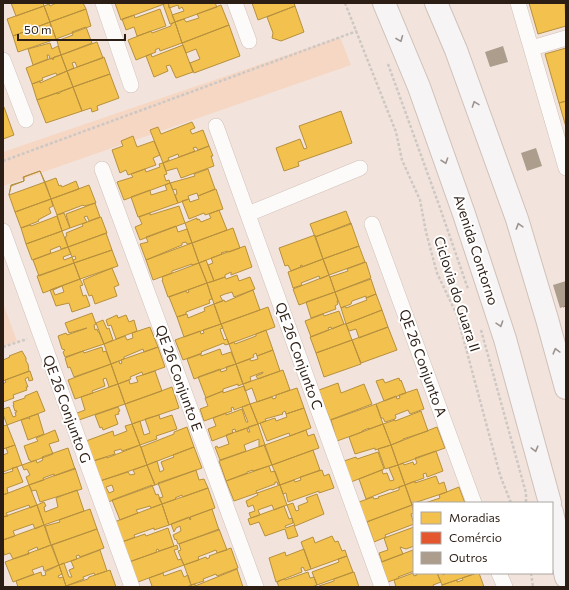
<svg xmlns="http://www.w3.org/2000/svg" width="569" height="590" viewBox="0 0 569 590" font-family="Commissioner,sans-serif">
<rect width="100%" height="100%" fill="#f2e4dc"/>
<path fill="#f5d7c4" d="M340,37L351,65L3,186V152Z
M3,303L17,341L3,347Z"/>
<path fill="#f2c14e" stroke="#b7903d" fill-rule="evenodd" d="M11,3H43L44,6L16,16Z
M56,3H83L86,9L50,22L44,6L49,4L50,6Z
M115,3H167L121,20Z
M168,3L175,22L170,24L163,4Z
M168,3H215L217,7L175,22L172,15L184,11L182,7L179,9L178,5L169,8Z
M252,3H294L295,6L258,20Z
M529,3H565L566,26L538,34Z
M221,5L229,25L182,43L175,22L184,19L186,22L199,18L197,14Z
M44,6L50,22L13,36L7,19Z
M295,6L304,32L281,41L272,38L273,33L267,17Z
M86,9L91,26L56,39L50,22Z
M160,9L166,26L137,36L134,27L126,30L122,19L134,15L135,18Z
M50,22L51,28L48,29L49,32L53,30L56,39L18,52L13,36Z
M175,22L182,43L160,51L159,48L155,50L156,52L136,60L128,40L151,31L152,33L171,26V24Z
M229,25L240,56L194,73L190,63L200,59L196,49L186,53L182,43Z
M86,27L92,43L61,55L57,41L73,35L72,32Z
M97,42L103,58L77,67L75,62L72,63L74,68L67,71L61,55Z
M50,43L52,49L58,46L61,55L50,59L49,55H47L48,59L33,65L28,49Z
M183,45L193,72L176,78L170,65L166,66L168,71L154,77L146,56L151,54L152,57Z
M566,48V101L559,103L545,54Z
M61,55L67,71L57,75L56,73L42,78L43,80L32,84L26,68L52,58L53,60L54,57Z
M104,57L110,74L73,87L67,71Z
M67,71L73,87L37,100L32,84L40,81V83Z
M110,74L119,98L97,106L98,110L92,112L91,108L82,111L73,87Z
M73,87L82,111L46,123L37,100L57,93V94L60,93V92Z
M566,101V127L559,103Z
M4,107L14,135L3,139V108Z
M341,111L352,143L298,162L299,166L284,171L276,148L300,139L304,149L307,148L299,126Z
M192,122L195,128L190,130L192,134L203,130L209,146L198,150L196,147L193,148L195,151L179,157L178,154L168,158L169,160L163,163L150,130L158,127L161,134Z
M133,136L137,147L154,141L160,155L153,158L156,165L128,175L126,170L120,173L112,150L123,146L121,141Z
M209,146L213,156H211L214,166L181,178L177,168L166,171L163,163L199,150Z
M163,163L167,174L164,175L166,181L169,180L170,183L124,200L117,182L133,177L131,174L145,169L146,172L160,167L159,164Z
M208,169L215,189L198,196L197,193L188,196L189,199L178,203L175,195L177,194L176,189L173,190L170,183L195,176L194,174Z
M40,171L51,199L15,212L9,195L11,186L24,181L23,177Z
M40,171L45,182L9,195L11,185L24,181V177Z
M56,178L59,186L61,185L62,187L76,181L79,189L51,199L45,182Z
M170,183L178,203L138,217L131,197L150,190L151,195L167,190L165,185Z
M89,185L96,203L84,206L83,205L57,215L51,199Z
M216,189L223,209L205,215L204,213L189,219L182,201L189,199L190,202L199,199L198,196Z
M51,199L53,206L49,208L51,213L38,220L39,221L21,228L15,212Z
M95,203L100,217L89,221L87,216L84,217L87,222L70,228L66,214Z
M179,206L185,223L140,240L135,227L142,224L139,217L150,213V215Z
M219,210L227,230L192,243L185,223L197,218V220L199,219L201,222L211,218L209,214Z
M346,211L351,224L315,237L310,224Z
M64,213L70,228L62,231L57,215Z
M57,216L62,231L26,244L21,228L30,225L31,226Z
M101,217L107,233L68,247L65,237L67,236L66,233L83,226L82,224Z
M351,223L359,246L323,259L315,237Z
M176,226L178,232L187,229L192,243L187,244L186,242L182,243V245L146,260L140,244L148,242L146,237Z
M233,228L240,248L229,252L228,251L221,253L222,254L199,263L192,243Z
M62,231L68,247L61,249L60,246L50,250L51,253L32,260L26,244Z
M106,233L112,250L74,263L73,260L76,259L75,256L72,257L68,247Z
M315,235L323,259L302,267V265L300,266L301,267L291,271L288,265L285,266L279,248Z
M192,243L199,263L192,265V264L172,271V273L153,280L146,260Z
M245,246L252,267L231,275V272L225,275V277L214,281L208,265L213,263L211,258Z
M359,246L365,262L329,275L323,259Z
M68,247L71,254L63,257L64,260L72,257L74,263L39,276L33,260Z
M112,250L118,266L80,279L74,263Z
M323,259L329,275L320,279L319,276L301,283L302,285L293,288L288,272Z
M206,260L214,281L207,283L199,263Z
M366,262L371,278L335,292L330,277L348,271L347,269Z
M74,263L80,279L43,293L37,276Z
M199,263L207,283L168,297L162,280H163L162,277Z
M112,268L119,285L114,287L117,296L95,304L92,295L89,296L83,280Z
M237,275L239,281L250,277L255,289L234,297L232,292L225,294L220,296L223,301L214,304L207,283L225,277L226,279Z
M329,275L335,292L299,305L293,289Z
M80,279L83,285L80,286L83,296L86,295L90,306L72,312L69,303L56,306L50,290ZM62,286L64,292L55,295L53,290Z
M371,279L376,294L366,298V296L352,301L351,304L341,308L335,292Z
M207,283L212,299L209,300L210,303L186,312V314L177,317L169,297L186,291L187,293L189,292L188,290Z
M253,290L260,310L221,324L214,304L224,300L225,302Z
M335,292L338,301H337L338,304L335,306L336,309L311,318L306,302Z
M376,294L382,310L346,324L341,308L345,306L346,308L367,300L366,298Z
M214,304L221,324L184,337L177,317L187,314L188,318L205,311L204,308Z
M268,307L275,327L229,344L221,324Z
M382,310L388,327L359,338L356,329L349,331L346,324Z
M339,311L344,324L332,329L331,327L328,328L329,330L311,337L305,321L323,314L324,316Z
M92,313L96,324L94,325L95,330L97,329L98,332H99L104,344L65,357L63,352L65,350L62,349L58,336L66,333L67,335L87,328L69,333L65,323Z
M117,315L118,318L126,315L129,322L134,320L137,331L116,339L111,325L108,326L106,320Z
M103,320L107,329L109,328L113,340L104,344L96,323Z
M221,324L223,328L220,329L224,340L227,339L229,344L225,345L224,343L201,352L202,353L183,360L175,340L200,331L201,334L204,333L203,330Z
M344,324H346L352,340L316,353L310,337Z
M150,327L158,347L144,352L143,349L124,357V359L111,364L104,344L125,336L127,340L133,338L132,333Z
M388,327L397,350L361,363L352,340Z
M266,330L273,350L257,356L256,353L253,355L254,357L236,364L229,344L234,342L235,344L256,336V334Z
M352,340L361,364L324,377L316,353Z
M102,347L103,352L106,351L111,364L74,377L70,367L68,368L65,358L83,351L84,353Z
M158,347L165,367L143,375L142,372L130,377L131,379L118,384L111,364L119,361L120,364L122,363L121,360Z
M220,349L222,355L231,352L236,364L194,379L187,359L201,354V356Z
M273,350L280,371L258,379L256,376L263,373V372L250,377L251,381L243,384L236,364L250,359L251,361L258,359L257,356Z
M22,351L26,358V361L28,364L29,371L3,381V360L10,357L9,356Z
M111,364L118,384L109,387L106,378L103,379L105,386L92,391L93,393L75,399L68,380Z
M236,364L243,384L238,386V384L223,389V391L206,398L198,377L220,369L221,372L227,370L226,367Z
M283,370L290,390L257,402L252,388L245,391L243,384Z
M30,371L33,380L29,381L28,377L25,379L28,387H26L27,390L13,395L14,398L3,402V384L6,382L5,380Z
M155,371L162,391L125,404L118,384L129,380L130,384L138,382L136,377Z
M399,378L400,381L401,380L406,393L384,401L376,381L383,379L385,383Z
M338,383L341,393L364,384L372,404L330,420L319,390Z
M118,384L125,404L79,420L77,413L85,410L81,397Z
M244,386L250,404L234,410L233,407L231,408L232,411L204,421L200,409L208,406L205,398L223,391V393Z
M172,387L179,408L132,424L125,404Z
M297,388L304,408L286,414L285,411L282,413L283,414L265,419L266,421L258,424L250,404L272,397L273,399L276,398V395Z
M417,389L424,409L410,414L408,410L395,415L396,417L395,419L385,422L383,418H381L376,404L396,396L397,399L400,398L399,395Z
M37,391L45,411L7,425L3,414V409L9,407L13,417L16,416L15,412H17L16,410L15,411L13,405H14L13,402L25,398V396Z
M250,404L258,424L236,432L235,429L232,430L233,433L212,441L208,429L216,426L213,418L226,413V415L242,409L246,422H248L242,407Z
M376,404L383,424L369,429V428L362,431V432L337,441L331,420Z
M118,407L120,411L118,412L119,414L115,415L118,424L103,430L102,427L100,428L95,415Z
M304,408L311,428L290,436L289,433L267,441L260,423L275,418L276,421L287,417L286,414Z
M421,411L428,431L403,439V440L391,445L383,424L395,420V421Z
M38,414L44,434L28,440L21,420L28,418L30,419L29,417Z
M159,415L160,419L172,415L177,429L156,436L157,439L140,445L132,424L140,421L144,435L150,433L145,419Z
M132,424L140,445L122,451L121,449L114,451L115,454L93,461L86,441L113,431L114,436L127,431L125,426Z
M258,424L265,445L259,447V439L244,445L246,451L220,460L215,447L217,446L218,448L229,444L226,435L247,428L248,432H250L248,427Z
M383,424L391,445L375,450V448L355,454L349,437Z
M7,425L15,445L3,449V426Z
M187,427L194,447L147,465L141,447L174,434V432Z
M437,427L445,448L398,465L391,445Z
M55,430L59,441L49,444L53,454L31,462L30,460H29L24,446L38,441L36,438Z
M306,430L308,436L314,434L319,448L272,465L265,445Z
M15,445L22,465L3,472V455L8,453L6,448Z
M140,445L147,465L100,481L93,461L107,457V458Z
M264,445L272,465L253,471V470L247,472V473L226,481L219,461Z
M391,445L398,465L385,469L378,449Z
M194,447L202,468L155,485L147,465L157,461L160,472L164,470L161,462L174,457L173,455Z
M68,448L75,469L54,476V474L43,478L44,480L29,485L26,477L30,475L27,469L24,470L22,465L36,460L37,463L43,460L42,457Z
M313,450L320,470L280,485L272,465Z
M436,451L443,471L427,477L426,473L423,474L424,478L405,485L398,465L403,463L404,465L413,462L414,465L417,463L415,458Z
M378,452L384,469L351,482L344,461L356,457L357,459Z
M147,465L155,485L108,502L100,481L128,472L130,475L135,474L133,470ZM112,485L114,491L109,493L106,487Z
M398,465L405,485L392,490L391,489L366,499L359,479L382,470L383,474L387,473L390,481L394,480L389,468Z
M269,466L271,472L275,471L280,485H278L277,482H275V484L256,491L257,493L234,501L226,481Z
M17,467L23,482L7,488L8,493L3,495V474L13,471L12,468Z
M75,468L82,489L40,502L36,490L32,491L29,485Z
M196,470L199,480L204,479L208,488L183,497L182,495L175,498L176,499L162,504L159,498L163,497L158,483Z
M322,470L324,476L329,474L334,488L319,493V491L288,502L286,493L283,494L280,485L294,480L295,482L301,480L300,477Z
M436,476L439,484L444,482L447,492L414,503L412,505L405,485L415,481V483Z
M29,485L37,505L30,508L29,505L6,513L8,516L3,517V495Z
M152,485L156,495L158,494L162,504L151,508L150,506L136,510L138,513L120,520L112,500Z
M280,485L287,505L274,510L272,505L258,510L260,515L251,518L249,513L255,511L253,505L248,507L246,501L258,495L257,493Z
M405,485L412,505L366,522L359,502L373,497L374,499L379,498L378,497L399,490V487Z
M459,487L465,503H425L440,498L439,495Z
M208,488L215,508L169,525L162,504Z
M77,490L84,511L44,525L37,505L44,502L46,506L44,507L45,512L58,507L56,498Z
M317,494L324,514L295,526L287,505L293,503L296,511L299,510L298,506L308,502L306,498Z
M162,504L169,525L154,530V528L134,535L135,537L122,542L114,522Z
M37,505L44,525L35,529L33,524L13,531L15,536L3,540V517Z
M412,505L414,513L411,514L414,524L385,535L386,537L374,542L367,522Z
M284,506L289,519L292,518L293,523L285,526L286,528L294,525L298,536L288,539L285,529L265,536L259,522L250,525L248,519Z
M90,509L97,529L51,545L45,526L60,522L59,520Z
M212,509L219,530L178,544L176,539L175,540L173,535L181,531L180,526L176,528L174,532L171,524L189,517L190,520L191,519L190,517Z
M44,525L51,545L38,550L37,547L28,551L29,554L13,559L10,553L4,555L3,540Z
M414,527V546L406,549L400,547L403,554L382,562L379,553L388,550L384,538Z
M168,528L174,546L159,551L158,549L156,550L157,552L129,562L122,542L145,534L146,536Z
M97,529L104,548L80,557L79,555L76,556L77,559L59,565L52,545Z
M219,529L227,550L217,553L216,550L198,557L199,560L184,565L178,551L181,550L179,544Z
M332,536L335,542L338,541L342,551L345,550L347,556L311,569L301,542L313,537L315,543Z
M51,545L59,565L44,571L43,566L32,570L34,574L13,582L5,562Z
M177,545L178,549L174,550L178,560L181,559L184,565L138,582L129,562Z
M231,548L238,568L217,576L216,574L203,579L204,581L191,585L184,565L206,557L207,559L210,557L209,556Z
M304,549L311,569L305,571L303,567L301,568L302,572L276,582L269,558L285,552L286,556Z
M100,550L107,571L95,575L94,573L83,577L84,579L66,586L59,565L64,563L69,577H72L69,570L74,568L71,561Z
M413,550L414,571L398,577L399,578L388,582L381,562Z
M347,556L353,572L317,585L312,572L339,562L338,559Z
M59,565L62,574L58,576L59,578L63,577L66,586L62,587H18L16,581L41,572L42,576L46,575L45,572Z
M237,569L243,587H192L191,585L195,584V586Z
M110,570L116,587H66V586L88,579L89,577Z
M181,570L184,577L188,575L191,585L187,587H150L152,586L149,578L163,573L164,576Z
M308,572L310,578L314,577L317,585L312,587H279L277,582L284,579L285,580Z
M354,572L359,587H320L319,586L334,581V579Z
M413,573L414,576L417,575L416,573H437L441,582L433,585L434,587H396L394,580Z
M437,573H443V575L446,573H477L442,585Z
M477,573H479L484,587H442V585L457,580V582L463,580L462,578Z"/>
<path fill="#e4572e" stroke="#ad4626" d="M566,284V306L563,307L557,286Z"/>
<path fill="#ac9d8c" d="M503,46L508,62L490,67L485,52Z
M536,148L542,166L527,171L521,153Z
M566,281V306L560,308L553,285Z"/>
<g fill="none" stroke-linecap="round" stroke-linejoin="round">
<defs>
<path id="street" d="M103,3L131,85
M235,3L249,41
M518,3L566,168
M532,48L566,38
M3,60L26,120
M216,126L382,587
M102,169L256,587
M248,214L360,168
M372,224L474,503
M3,231L132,587
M499,573L505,587"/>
<path id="secondary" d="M384,3L419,87L464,214L505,339L550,503
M436,3L456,50L517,219L547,319L566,388
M552,512L566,577"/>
</defs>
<use href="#street" stroke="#cfc1b8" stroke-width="16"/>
<use href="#secondary" stroke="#cfc1b8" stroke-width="24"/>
<path stroke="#cec8c5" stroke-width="2.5" stroke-dasharray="3 2" stroke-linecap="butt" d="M345,3L396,132L402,160L420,200L426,232L437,273L457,315L500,475L511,503
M388,64L439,205L468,289
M3,161L357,31
M481,330L526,493V503
M3,347L27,339
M531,573L533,587"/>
<use href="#street" stroke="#fdfbfa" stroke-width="15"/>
<use href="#secondary" stroke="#f7f4f6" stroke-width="22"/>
</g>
<defs><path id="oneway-chevron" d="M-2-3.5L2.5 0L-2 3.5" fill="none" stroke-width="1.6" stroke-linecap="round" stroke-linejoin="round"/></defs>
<g stroke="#9c9491">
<use href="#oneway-chevron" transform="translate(400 39) rotate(68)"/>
<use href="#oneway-chevron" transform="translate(475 104) rotate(-110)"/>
<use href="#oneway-chevron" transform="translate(445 161) rotate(71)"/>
<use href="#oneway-chevron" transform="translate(519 226) rotate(-107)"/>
<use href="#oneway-chevron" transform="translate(500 324) rotate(72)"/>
<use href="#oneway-chevron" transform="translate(556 351) rotate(-105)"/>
<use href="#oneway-chevron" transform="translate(535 449) rotate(75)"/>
</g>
<g text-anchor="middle" stroke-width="4" stroke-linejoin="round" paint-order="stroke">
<g font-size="14" fill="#2c1e15" stroke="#fff">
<text transform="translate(476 250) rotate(72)" y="5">Avenida Contorno</text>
<text transform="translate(457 294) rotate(72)" y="5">Ciclovia do Guara II</text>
<text transform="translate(299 356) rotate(70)" y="5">QE 26 Conjunto C</text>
<text transform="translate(423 363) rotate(70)" y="5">QE 26 Conjunto A</text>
<text transform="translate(179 378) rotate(70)" y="5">QE 26 Conjunto E</text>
<text transform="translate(67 409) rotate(70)" y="5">QE 26 Conjunto G</text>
</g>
</g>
<rect width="569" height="590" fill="none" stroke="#2c1e15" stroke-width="8"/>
<rect x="413" y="502" width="140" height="72" fill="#ffffff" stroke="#aba5a1"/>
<rect x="421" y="512" width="20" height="12" fill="#f2c14e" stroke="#aba5a1"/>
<text x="449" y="522" font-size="12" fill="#2c1e15">Moradias</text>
<rect x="421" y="532" width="20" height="12" fill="#e4572e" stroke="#aba5a1"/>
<text x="449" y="542" font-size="12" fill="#2c1e15">Comércio</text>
<rect x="421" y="552" width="20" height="12" fill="#ac9d8c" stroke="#aba5a1"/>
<text x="449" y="562" font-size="12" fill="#2c1e15">Outros</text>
<path d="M18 34v6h107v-6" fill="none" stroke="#2c1e15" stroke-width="2"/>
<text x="24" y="34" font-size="12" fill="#2c1e15" stroke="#ffffff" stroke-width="3" paint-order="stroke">50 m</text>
</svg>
